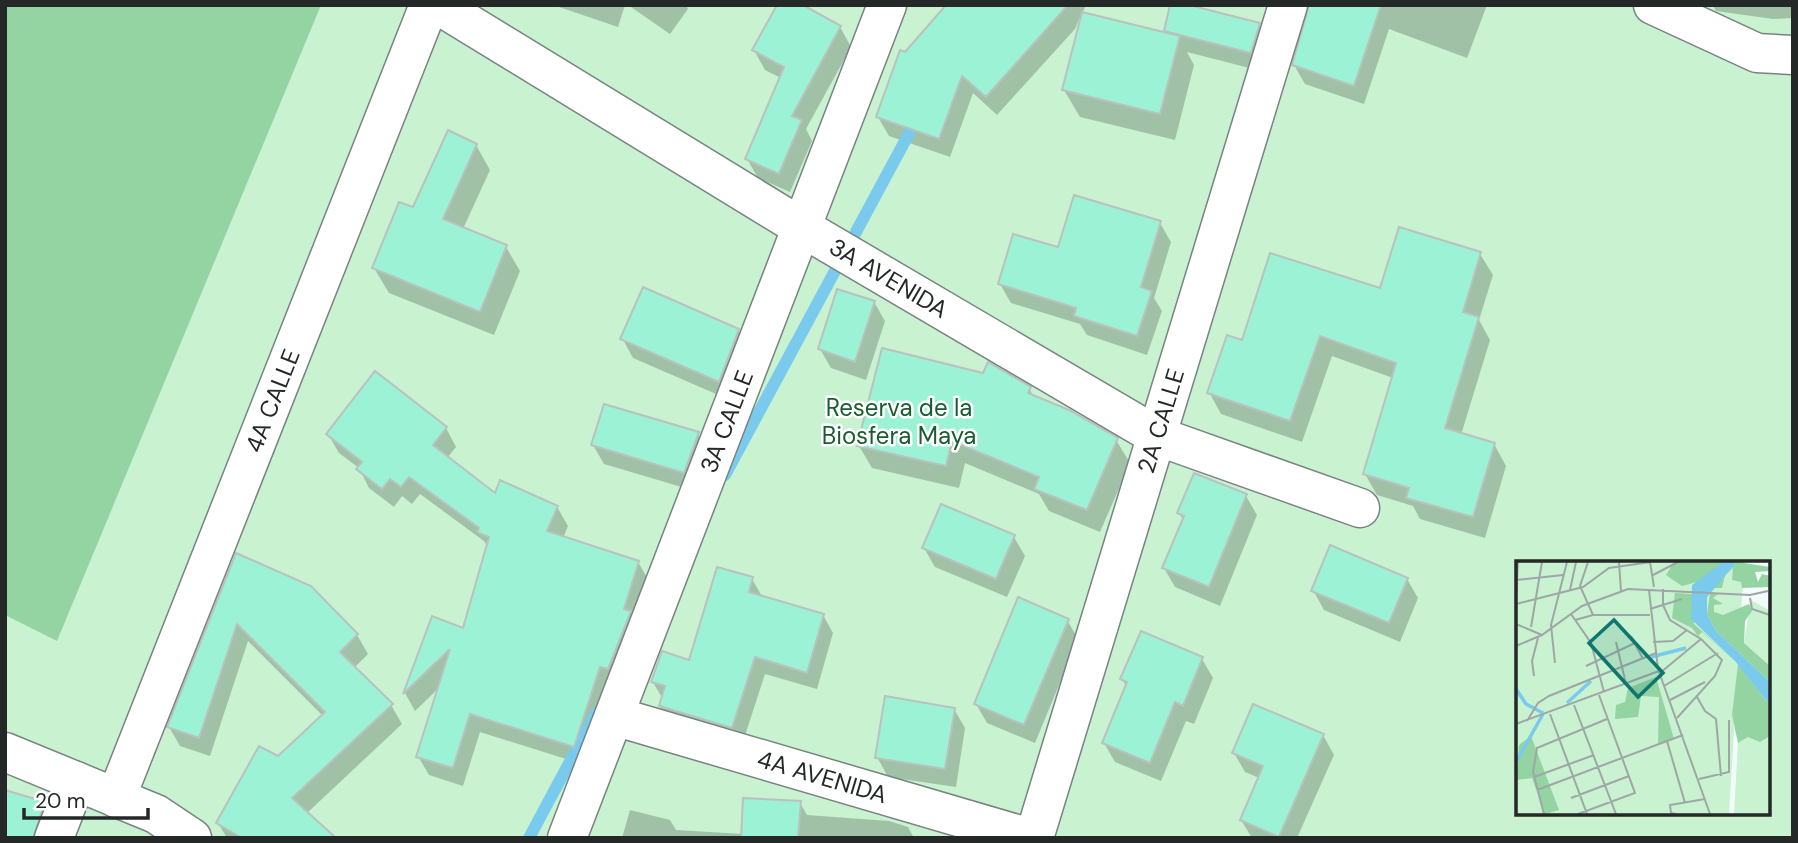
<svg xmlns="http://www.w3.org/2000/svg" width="1798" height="843" viewBox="0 0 1798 843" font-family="'DM Sans',sans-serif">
<rect width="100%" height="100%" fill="#f1fcfb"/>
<path fill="#c8f2d0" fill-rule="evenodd" d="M5,5H1793V838H5ZM1518,563H1768V813H1518Z"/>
<path fill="#94d3a2" d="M5,5H321L57,641L5,615Z"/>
<path fill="#0003" d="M553,5H625L618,27Z
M628,5H686L688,9L670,34Z
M976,5H1086L1082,14L1168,35L1165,31L1259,24L1270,43L1261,71L1187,52L1194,65L1175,140L1080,117L1064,90L1083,16L1081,15L1075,29L997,115L973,93L950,157L889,136L878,117L906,54Z
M1312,5H1487L1467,58L1389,29L1364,104L1305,84L1294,65Z
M1713,5H1793V18L1773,19L1716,11Z
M840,27L851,47L806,129L812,141L790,192L758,178L747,159L781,78L765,70L754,50Z
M476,145L490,170L463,229L506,247L520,271L494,335L389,293L374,268L414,209Z
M1160,223L1171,242L1154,298L1162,311L1147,355L1087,335L1080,324L1011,303L1000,284L1059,249Z
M1480,254L1493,275L1479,320L1490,340L1461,435L1494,444L1506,466L1485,538L1420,519L1413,506L1377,495L1365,474L1393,378L1332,356L1302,442L1221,414L1209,392L1243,342Z
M874,302L885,321L866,380L831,368L820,349Z
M738,330L749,349L730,400L633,358L622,338Z
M1029,388L1034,397L1116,440L1130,463L1100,532L1049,511L1039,494L965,463L959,488L872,468L859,446Z
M446,428L456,447L447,458L495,495L557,507L568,526L563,538L638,562L649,581L585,765L480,732L463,786L429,775L418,756L440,687L415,711L405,693L433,618L464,630L488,547L484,541L420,494L412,504L402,496L394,507L369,488L359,468L339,453L328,434Z
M698,434L709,453L695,491L604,464L593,445Z
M1246,496L1257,515L1220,606L1175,587L1164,568L1184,521L1179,513Z
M1014,537L1025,556L1007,597L935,567L924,548Z
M237,555L357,635L368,654L354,668L391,705L402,724L306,814L333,838H227L218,823L278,758L323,716L248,641L210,756L180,746L169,727Z
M752,579L763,598L823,615L833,633L817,689L765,674L742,745L671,724L660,706L663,699L652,681L690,662Z
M1407,579L1418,598L1400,642L1324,610L1313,590Z
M1067,620L1078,639L1035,743L987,723L976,704Z
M1202,659L1213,678L1194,724L1186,721L1161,781L1115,762L1104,743L1127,688L1122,679Z
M954,709L965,728L956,787L888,777L877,757Z
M1323,735L1334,755L1297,838H1252L1241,820L1259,778L1245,772L1234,753Z
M43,803L57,826L53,838H5Z
M800,803L807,815L889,821L908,827L914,838H622L630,810L670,820L676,830L743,834Z"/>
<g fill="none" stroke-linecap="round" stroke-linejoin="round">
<path stroke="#79caed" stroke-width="12" d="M725,475L919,115
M529,838L596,713"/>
</g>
<path fill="#9cf2d4" stroke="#b9c2be" stroke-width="2" d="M777,5H803L841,26L792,116L802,120L779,174L745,159L784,67L752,50Z
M946,5H1068L986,97L962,76L939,139L876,117L900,50L905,52Z
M1170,5H1189L1260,23L1251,53L1164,31Z
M1309,5H1381L1354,86L1292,65Z
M1082,12L1180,36L1160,114L1062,90Z
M448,130L477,144L443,219L507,245L480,312L372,268L399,202L413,207Z
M1074,195L1161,221L1141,287L1152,291L1137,336L1074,316L1076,308L998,284L1013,234L1058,247Z
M1399,227L1481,252L1463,312L1479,317L1445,428L1495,443L1473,517L1406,498L1409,488L1363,474L1396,363L1320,336L1290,421L1207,393L1227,335L1242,340L1270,253L1380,288Z
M643,287L739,329L719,382L620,339Z
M837,289L875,301L855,362L818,349Z
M882,348L983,373L988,362L1031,387L1028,393L1069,410L1118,438L1087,510L1034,489L1039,477L952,441L946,466L857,446Z
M375,371L447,427L433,445L495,493L500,480L558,506L547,531L639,561L624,609L631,611L608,669L600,667L574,747L470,714L453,768L416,757L450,649L403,694L432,616L463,628L489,537L477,532L479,528L409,477L401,487L390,479L382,489L356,469L362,462L326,434Z
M604,404L699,432L684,473L591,445Z
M1194,473L1247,494L1209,587L1162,568L1184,516L1177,513Z
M941,504L1015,535L996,579L922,548Z
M1330,545L1408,578L1389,623L1311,591Z
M236,553L311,586L358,634L340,652L393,704L292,798L336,838H242L216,823L259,746L278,756L325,712L237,624L199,738L167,727Z
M717,567L753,577L749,592L824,614L807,673L755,657L732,728L659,706L665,686L651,682L662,651L689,660Z
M1018,597L1069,619L1024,725L974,704Z
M1141,631L1203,657L1183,706L1175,702L1150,763L1102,743L1127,682L1120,679Z
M885,696L955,708L945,769L875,758Z
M1253,704L1324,734L1279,837L1240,820L1263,766L1232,753Z
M5,790L45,802L33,838H5Z
M743,798L801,801L798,838H741Z"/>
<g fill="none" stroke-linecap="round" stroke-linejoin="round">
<defs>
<g id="street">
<path id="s1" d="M438,5L801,227L1157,436L1360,508"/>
<path d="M1653,5L1757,53L1793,55"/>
<path id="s2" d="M614,716L1030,838"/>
<path id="s3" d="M116,798L429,5"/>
<path d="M54,838L76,781"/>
<path id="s4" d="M567,838L887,5"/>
<path id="s5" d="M1034,838L1288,5"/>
</g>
<path id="secondary" d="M5,752L156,814L192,838"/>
</defs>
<use href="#street" stroke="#798382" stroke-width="41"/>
<use href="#secondary" stroke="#798382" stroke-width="41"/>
<use href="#street" stroke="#fff" stroke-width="38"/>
<use href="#secondary" stroke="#fff" stroke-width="38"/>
</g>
<g text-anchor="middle" stroke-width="5" stroke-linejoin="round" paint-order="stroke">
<g font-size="24" fill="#242827" stroke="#fff">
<text dy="8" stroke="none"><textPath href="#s1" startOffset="527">3A AVENIDA</textPath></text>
<text dy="8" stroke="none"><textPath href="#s3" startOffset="427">4A CALLE</textPath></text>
<text dy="8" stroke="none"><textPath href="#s4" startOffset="446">3A CALLE</textPath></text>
<text dy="8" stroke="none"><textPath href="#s5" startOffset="436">2A CALLE</textPath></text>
<text dy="8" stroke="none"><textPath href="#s2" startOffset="217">4A AVENIDA</textPath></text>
</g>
<g font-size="24" fill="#185c2f" stroke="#fff">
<text x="899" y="416">Reserva de la<tspan x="899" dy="28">Biosfera Maya</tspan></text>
</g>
</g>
<g transform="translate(1516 561)">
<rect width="254" height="254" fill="#f1fcfb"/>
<path d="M0,1H228L213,253H0ZM235,39L254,50V105L228,82ZM254,175V253H218L222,182L232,176Z" fill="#c8f2d0"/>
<path d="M158,1H207L188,19L166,25L150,14ZM221,1L254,6V10L239,11L242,21L246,13L254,15V26L226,27L225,21L216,19L217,7L209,14L206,27H198ZM159,32L176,33L178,63L219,100L186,71L182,75L176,67L156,57ZM194,32L202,33L197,37L207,43L198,44V51L207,54L233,43L236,50L229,60L228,82L254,105V121L200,70L191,53ZM222,103L254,144V175L244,181L232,176L222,182L216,154ZM140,116L158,178L142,184L143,136L125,135L122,156L99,158L100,144L109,141L112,127ZM15,175L43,249L29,253L16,217L0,219L3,184Z" fill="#94d3a2"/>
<path d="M207,1H221L191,36V53L200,70L253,120L254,144L219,100L175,58L176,24Z" fill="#79caed"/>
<path fill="none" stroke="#79caed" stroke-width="3.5" d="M135,96L170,87M0,128L10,143L27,152M51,142L75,120M0,201L27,153"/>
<path fill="none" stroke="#9fa7a6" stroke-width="2" d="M72,1L64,25L77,54M103,1L105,30M134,1L138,26M137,14L162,1M0,19L47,14M147,28V44L154,59L185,78L206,99L199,115L161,157M54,29L60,1M133,29L142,108L194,253M234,37L236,48L254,54M0,38L2,1M0,43L67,26L93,7L135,1M134,48L166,38M55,53L75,82L88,131M59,59L77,54H134M0,63L26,74M15,66L26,1M115,75L127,98M100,81L110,123M137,81L157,80L171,69M0,85L26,74L66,45L112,28L234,34L252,30M39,102L35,64L51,1M70,105L119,82M144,112L185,78M18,115L16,100L22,77M148,125L202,92M181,136L189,150L200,158L205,215M154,139L189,121M58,144L100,253M34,153L71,253M11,160L22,142L33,135L140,92M0,163L143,110M151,180L169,242M18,216L78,194M183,218L213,211V159M21,229L167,174M55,237L113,215M28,253L17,211L21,187L91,158M62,253L119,232L83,134M160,253L155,252L154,244L189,238"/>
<path fill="#0f766e" fill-opacity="0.15" stroke="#0f766e" stroke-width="3.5" d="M98,59L147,112L122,136L73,82Z"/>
<rect width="254" height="254" fill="none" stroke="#242827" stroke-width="3.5"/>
</g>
<rect width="1798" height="843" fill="none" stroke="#242827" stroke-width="14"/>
<path d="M24 808v10h124v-10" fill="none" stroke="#242827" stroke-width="3.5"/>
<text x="35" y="808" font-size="21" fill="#242827" stroke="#ffffff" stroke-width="5" paint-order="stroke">20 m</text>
</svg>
